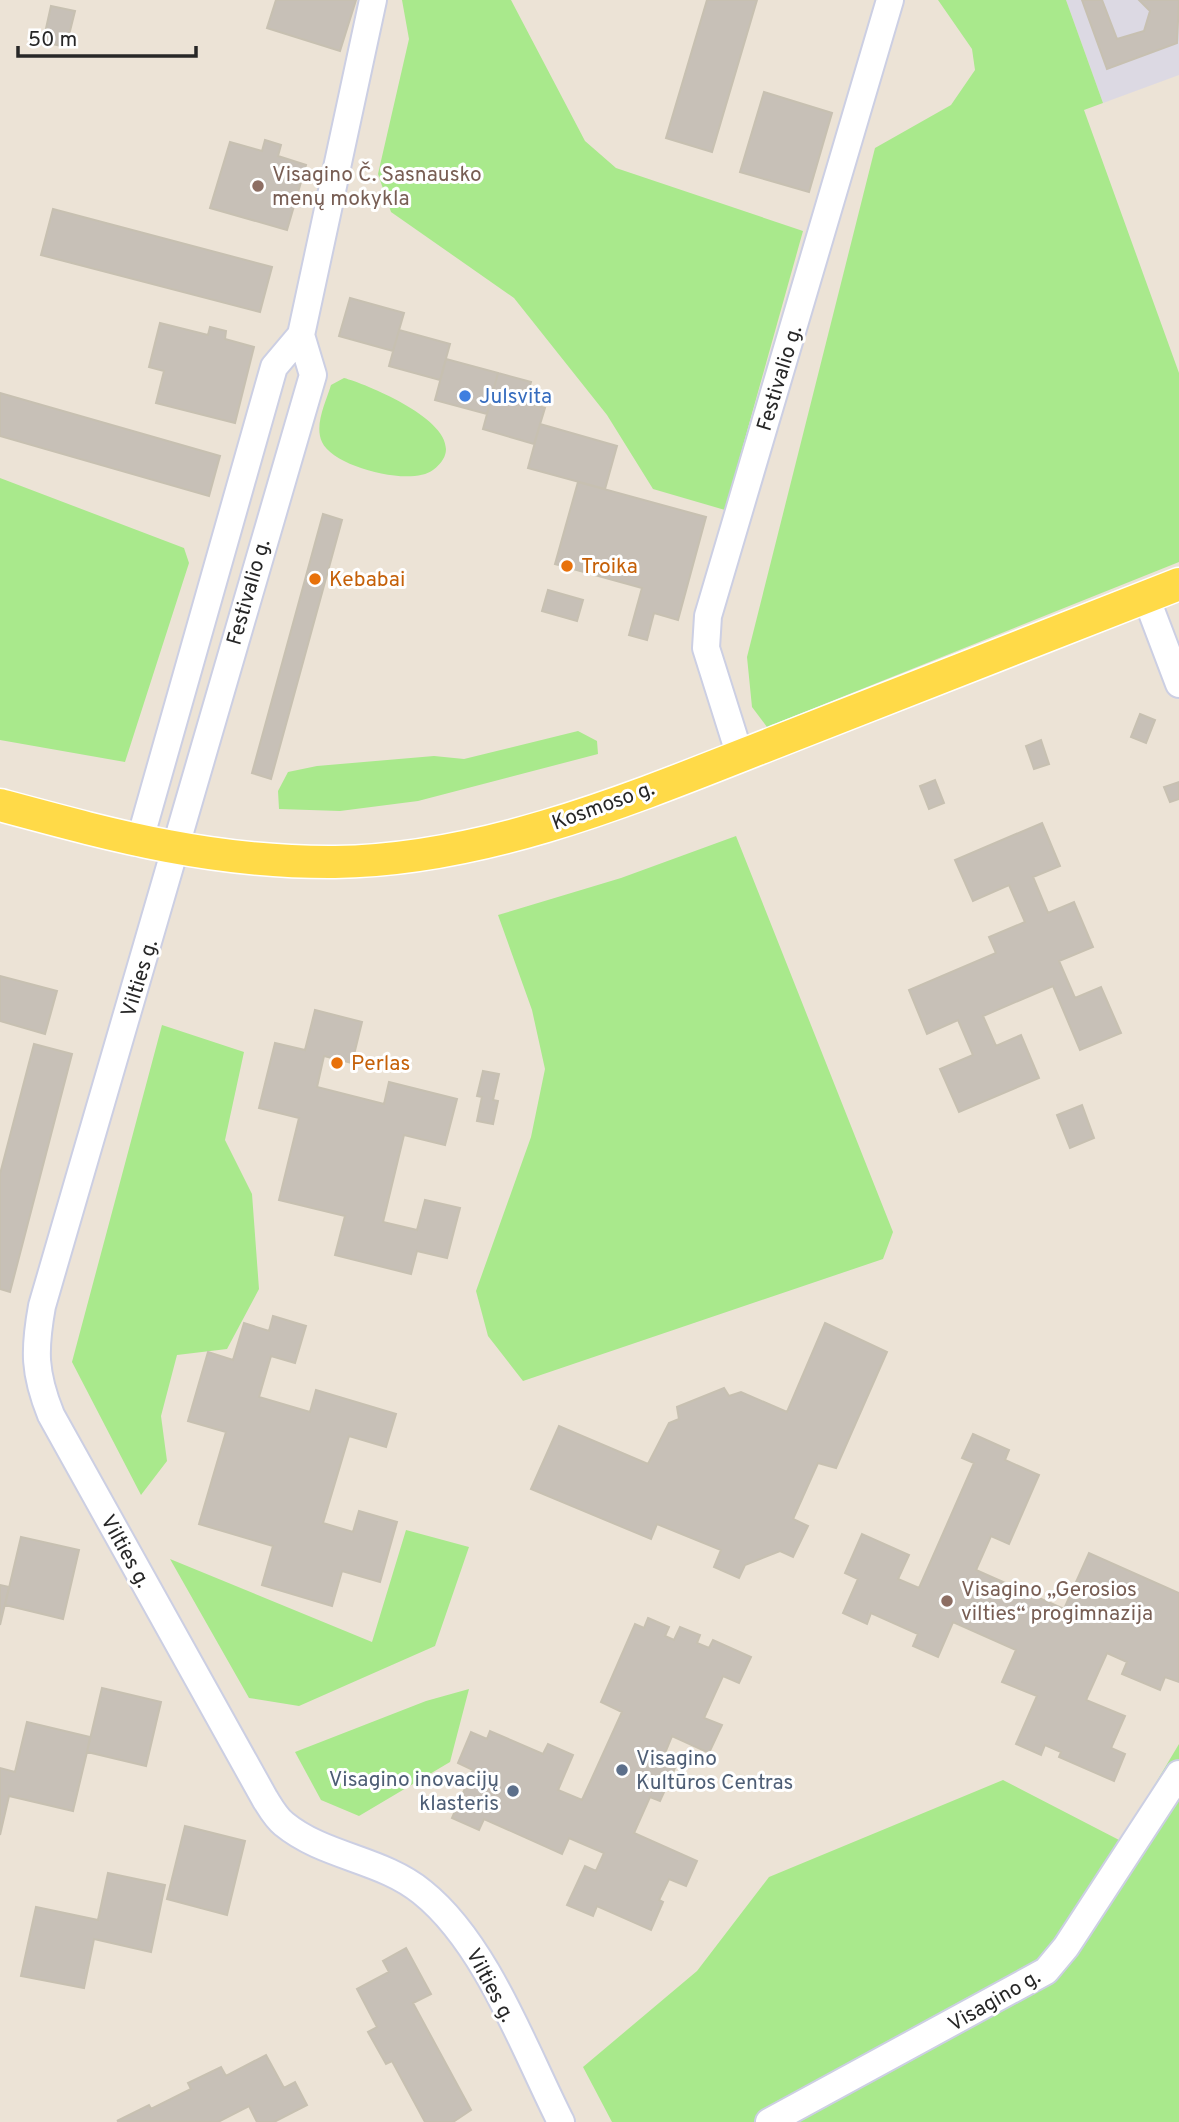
<svg xmlns="http://www.w3.org/2000/svg" width="1179" height="2122" viewBox="0 0 1179 2122" font-family="Overpass,sans-serif">
<rect width="100%" height="100%" fill="#ece3d6"/>
<path fill="#dcd9e3" d="M1066,0H1179V75L1103,103Z"/>
<path fill="#a9e98c" d="M402,0H511L585,141L616,168L803,231L725,510L653,489L607,415L514,298L391,212L378,174L409,39Z
M938,0H1066L1103,103L1084,110L1179,373V562L767,727L752,707L747,657L875,148L951,105L975,70L972,49Z
M344,378C370,385 484,432 433,470C411,487 333,467 322,442C314,425 326,402 331,385Z
M0,478L184,548L189,563L125,762L0,740Z
M578,731L597,741L598,754L418,801L340,811L279,809L278,791L288,772L317,766L434,756L464,759Z
M736,836L893,1232L883,1259L523,1381L488,1336L476,1291L531,1137L545,1069L532,1010L498,915L621,878Z
M162,1025L244,1052L225,1140L252,1194L259,1289L227,1349L177,1355L161,1416L167,1461L141,1495L72,1362Z
M406,1530L469,1547L435,1646L299,1706L249,1698L170,1559L372,1642Z
M469,1689L450,1762L359,1816L321,1800L295,1752L426,1701Z
M1179,1744V2122H612L583,2067L697,1971L769,1877L1003,1780L1121,1841Z"/>
<path fill="#c7c0b7" stroke="#c7c0b1" stroke-width="2" d="M276,0H356L340,51L267,28Z
M707,0H757L712,152L666,138Z
M1082,0H1102L1117,39L1144,31L1150,11L1139,0H1179L1177,43L1107,69Z
M51,6L75,11L66,47L43,42Z
M764,92L832,113L809,192L740,172Z
M265,140L281,145L278,156L306,165L287,230L210,208L230,142L262,151Z
M53,209L272,267L260,312L41,255Z
M350,298L404,313L393,351L339,336Z
M160,323L208,335L210,327L226,331L225,339L254,347L235,423L156,403L164,371L149,367Z
M399,330L450,344L440,380L389,366Z
M446,359L498,373L487,414L435,400Z
M498,373L531,382L525,402L545,408L534,444L483,429Z
M0,393L220,456L209,496L0,436Z
M540,424L617,446L605,489L528,468Z
M578,482L706,517L678,620L654,613L647,640L629,635L642,588L555,564Z
M323,514L342,520L271,779L252,773Z
M548,590L583,600L577,621L542,611Z
M1140,714L1155,720L1146,743L1131,737Z
M1041,740L1049,764L1034,769L1026,746Z
M935,780L944,803L929,809L920,786Z
M1179,782V799L1170,802L1164,787Z
M1042,823L1060,866L1033,877L1048,913L1074,902L1093,947L1059,961L1075,998L1101,987L1121,1033L1080,1050L1053,986L983,1016L996,1046L1021,1035L1039,1078L959,1112L940,1069L973,1055L958,1020L927,1034L909,990L996,953L989,937L1025,922L1009,885L973,901L955,860Z
M0,976L57,991L45,1034L0,1021Z
M315,1010L362,1022L352,1063L324,1056L317,1087L384,1104L389,1082L457,1099L445,1145L404,1135L383,1222L417,1230L425,1200L460,1208L447,1258L417,1251L411,1274L335,1255L345,1216L279,1200L299,1118L259,1108L275,1043L305,1050Z
M34,1044L72,1054L10,1292L0,1289V1174Z
M483,1071L499,1074L493,1100L498,1101L493,1124L477,1121L482,1097L477,1096Z
M1082,1105L1094,1138L1070,1148L1057,1115Z
M273,1316L306,1326L295,1363L271,1356L259,1397L310,1412L316,1390L396,1414L386,1447L349,1436L323,1523L353,1532L359,1511L397,1522L380,1582L342,1571L332,1606L262,1585L273,1546L199,1524L226,1432L188,1421L208,1352L233,1360L244,1323L269,1331Z
M825,1323L887,1352L836,1468L818,1463L793,1519L808,1526L793,1557L780,1551L745,1565L739,1578L714,1567L721,1550L657,1524L651,1539L531,1489L559,1426L648,1464L669,1423L679,1419L677,1407L724,1388L729,1396L741,1392L787,1412Z
M973,1434L1009,1450L1005,1460L1039,1475L1009,1544L991,1536L976,1570L1064,1609L1089,1553L1179,1593V1682L1165,1677L1160,1690L1122,1674L1127,1662L1107,1653L1086,1700L1125,1716L1111,1748L1125,1754L1114,1781L1059,1757L1061,1752L1045,1745L1041,1755L1016,1744L1037,1696L1002,1682L1016,1650L953,1622L938,1657L913,1646L918,1634L871,1613L867,1624L843,1613L858,1579L845,1573L862,1534L909,1555L898,1579L919,1588L974,1463L962,1458Z
M21,1537L79,1550L63,1619L5,1605Z
M0,1585L9,1587L0,1625Z
M648,1618L669,1627L665,1636L674,1640L680,1627L700,1635L697,1643L709,1648L713,1640L751,1657L739,1683L723,1676L704,1718L722,1725L709,1753L672,1736L665,1753L679,1759L660,1801L650,1797L634,1833L697,1861L686,1886L669,1879L659,1900L663,1902L651,1930L597,1906L593,1916L567,1905L585,1866L596,1871L604,1853L569,1838L562,1854L484,1819L479,1830L452,1818L473,1770L458,1763L471,1732L487,1739L490,1731L543,1754L548,1744L573,1755L558,1790L582,1800L622,1712L601,1702L635,1624L644,1628Z
M102,1688L161,1702L146,1766L87,1752Z
M27,1722L90,1737L87,1752L73,1811L9,1796L0,1835V1768L15,1772Z
M185,1826L245,1841L227,1915L167,1899Z
M108,1873L165,1885L151,1952L94,1939L84,1988L21,1976L36,1907L98,1920Z
M406,1948L431,1994L413,2003L471,2110L453,2122H425L392,2061L386,2064L368,2032L377,2027L357,1989L389,1972L383,1961Z
M266,2055L284,2088L295,2082L307,2105L274,2122H257L249,2106L218,2122L117,2121L149,2105L151,2109L191,2089L188,2083L221,2067L226,2076Z"/>
<g fill="none" stroke-linecap="round" stroke-linejoin="round">
<defs>
<path id="minor" d="M301,335L313,375L42,1306C34,1350 34,1373 51,1415L265,1799C270,1807 276,1818 284,1824C324,1857 382,1859 422,1892C486,1943 524,2049 561,2122
M1146,597L1179,684
M740,756L706,648L708,616L890,0
M139,843L274,367L301,335L373,0
M769,2122L1046,1971L1066,1947L1179,1774"/>
<path id="major" d="M0,805C115,836 213,863 335,862C491,860 643,794 786,738C917,686 1048,635 1179,584"/>
</defs>
<use href="#minor" stroke="#cccfe3" stroke-width="30"/>
<use href="#major" stroke="#fff" stroke-width="35"/>
<use href="#minor" stroke="#fff" stroke-width="26"/>
<use href="#major" stroke="#ffda48" stroke-width="32"/>
</g>
<g fill="#8d6e63" stroke="#fff" stroke-width="2.5">
<circle cx="258" cy="186" r="7"/>
<circle cx="947" cy="1601" r="7"/>
</g>
<circle fill="#3f7fe0" stroke="#fff" stroke-width="2.5" cx="465" cy="396" r="7"/>
<g fill="#e8710a" stroke="#fff" stroke-width="2.5">
<circle cx="567" cy="566" r="7"/>
<circle cx="315" cy="579" r="7"/>
<circle cx="337" cy="1063" r="7"/>
</g>
<g fill="#5c6f8a" stroke="#fff" stroke-width="2.5">
<circle cx="622" cy="1770" r="7"/>
<circle cx="513" cy="1791" r="7"/>
</g>
<g text-anchor="middle" stroke-width="6" stroke-linejoin="round" paint-order="stroke">
<g font-size="21" fill="#785e54" stroke="#fff" text-anchor="start">
<text x="272" y="181">Visagino Č. Sasnausko<tspan x="272" dy="24">menų mokykla</tspan></text>
<text x="961" y="1596">Visagino „Gerosios<tspan x="961" dy="24">vilties“ progimnazija</tspan></text>
</g>
<g font-size="21" fill="#272727" stroke="#fff">
<text transform="translate(779 378) rotate(-73)" y="7">Festivalio g.</text>
<text transform="translate(248 592) rotate(-74)" y="7">Festivalio g.</text>
<text transform="translate(603 805) rotate(-20)" y="7">Kosmoso g.</text>
<text transform="translate(139 978) rotate(-73)" y="7">Vilties g.</text>
<text transform="translate(126 1551) rotate(61)" y="7">Vilties g.</text>
<text transform="translate(491 1985) rotate(62)" y="7">Vilties g.</text>
<text transform="translate(994 2000) rotate(-30)" y="7">Visagino g.</text>
</g>
<g font-size="21" fill="#366cbe" stroke="#fff" text-anchor="start">
<text x="479" y="403">Julsvita</text>
</g>
<g font-size="21" fill="#c56008" stroke="#fff" text-anchor="start">
<text x="581" y="573">Troika</text>
<text x="329" y="586">Kebabai</text>
<text x="351" y="1070">Perlas</text>
</g>
<g font-size="21" fill="#4e5e75" stroke="#fff" text-anchor="start">
<text x="636" y="1765">Visagino<tspan x="636" dy="24">Kultūros Centras</tspan></text>
<text x="499" y="1786" text-anchor="end">Visagino inovacijų<tspan x="499" dy="24">klasteris</tspan></text>
</g>
</g>
<path d="M18 46v10h178v-10" fill="none" stroke="#272727" stroke-width="3.5"/>
<text x="28" y="46" font-size="21" fill="#272727" stroke="#ffffff" stroke-width="5" paint-order="stroke">50 m</text>
</svg>
